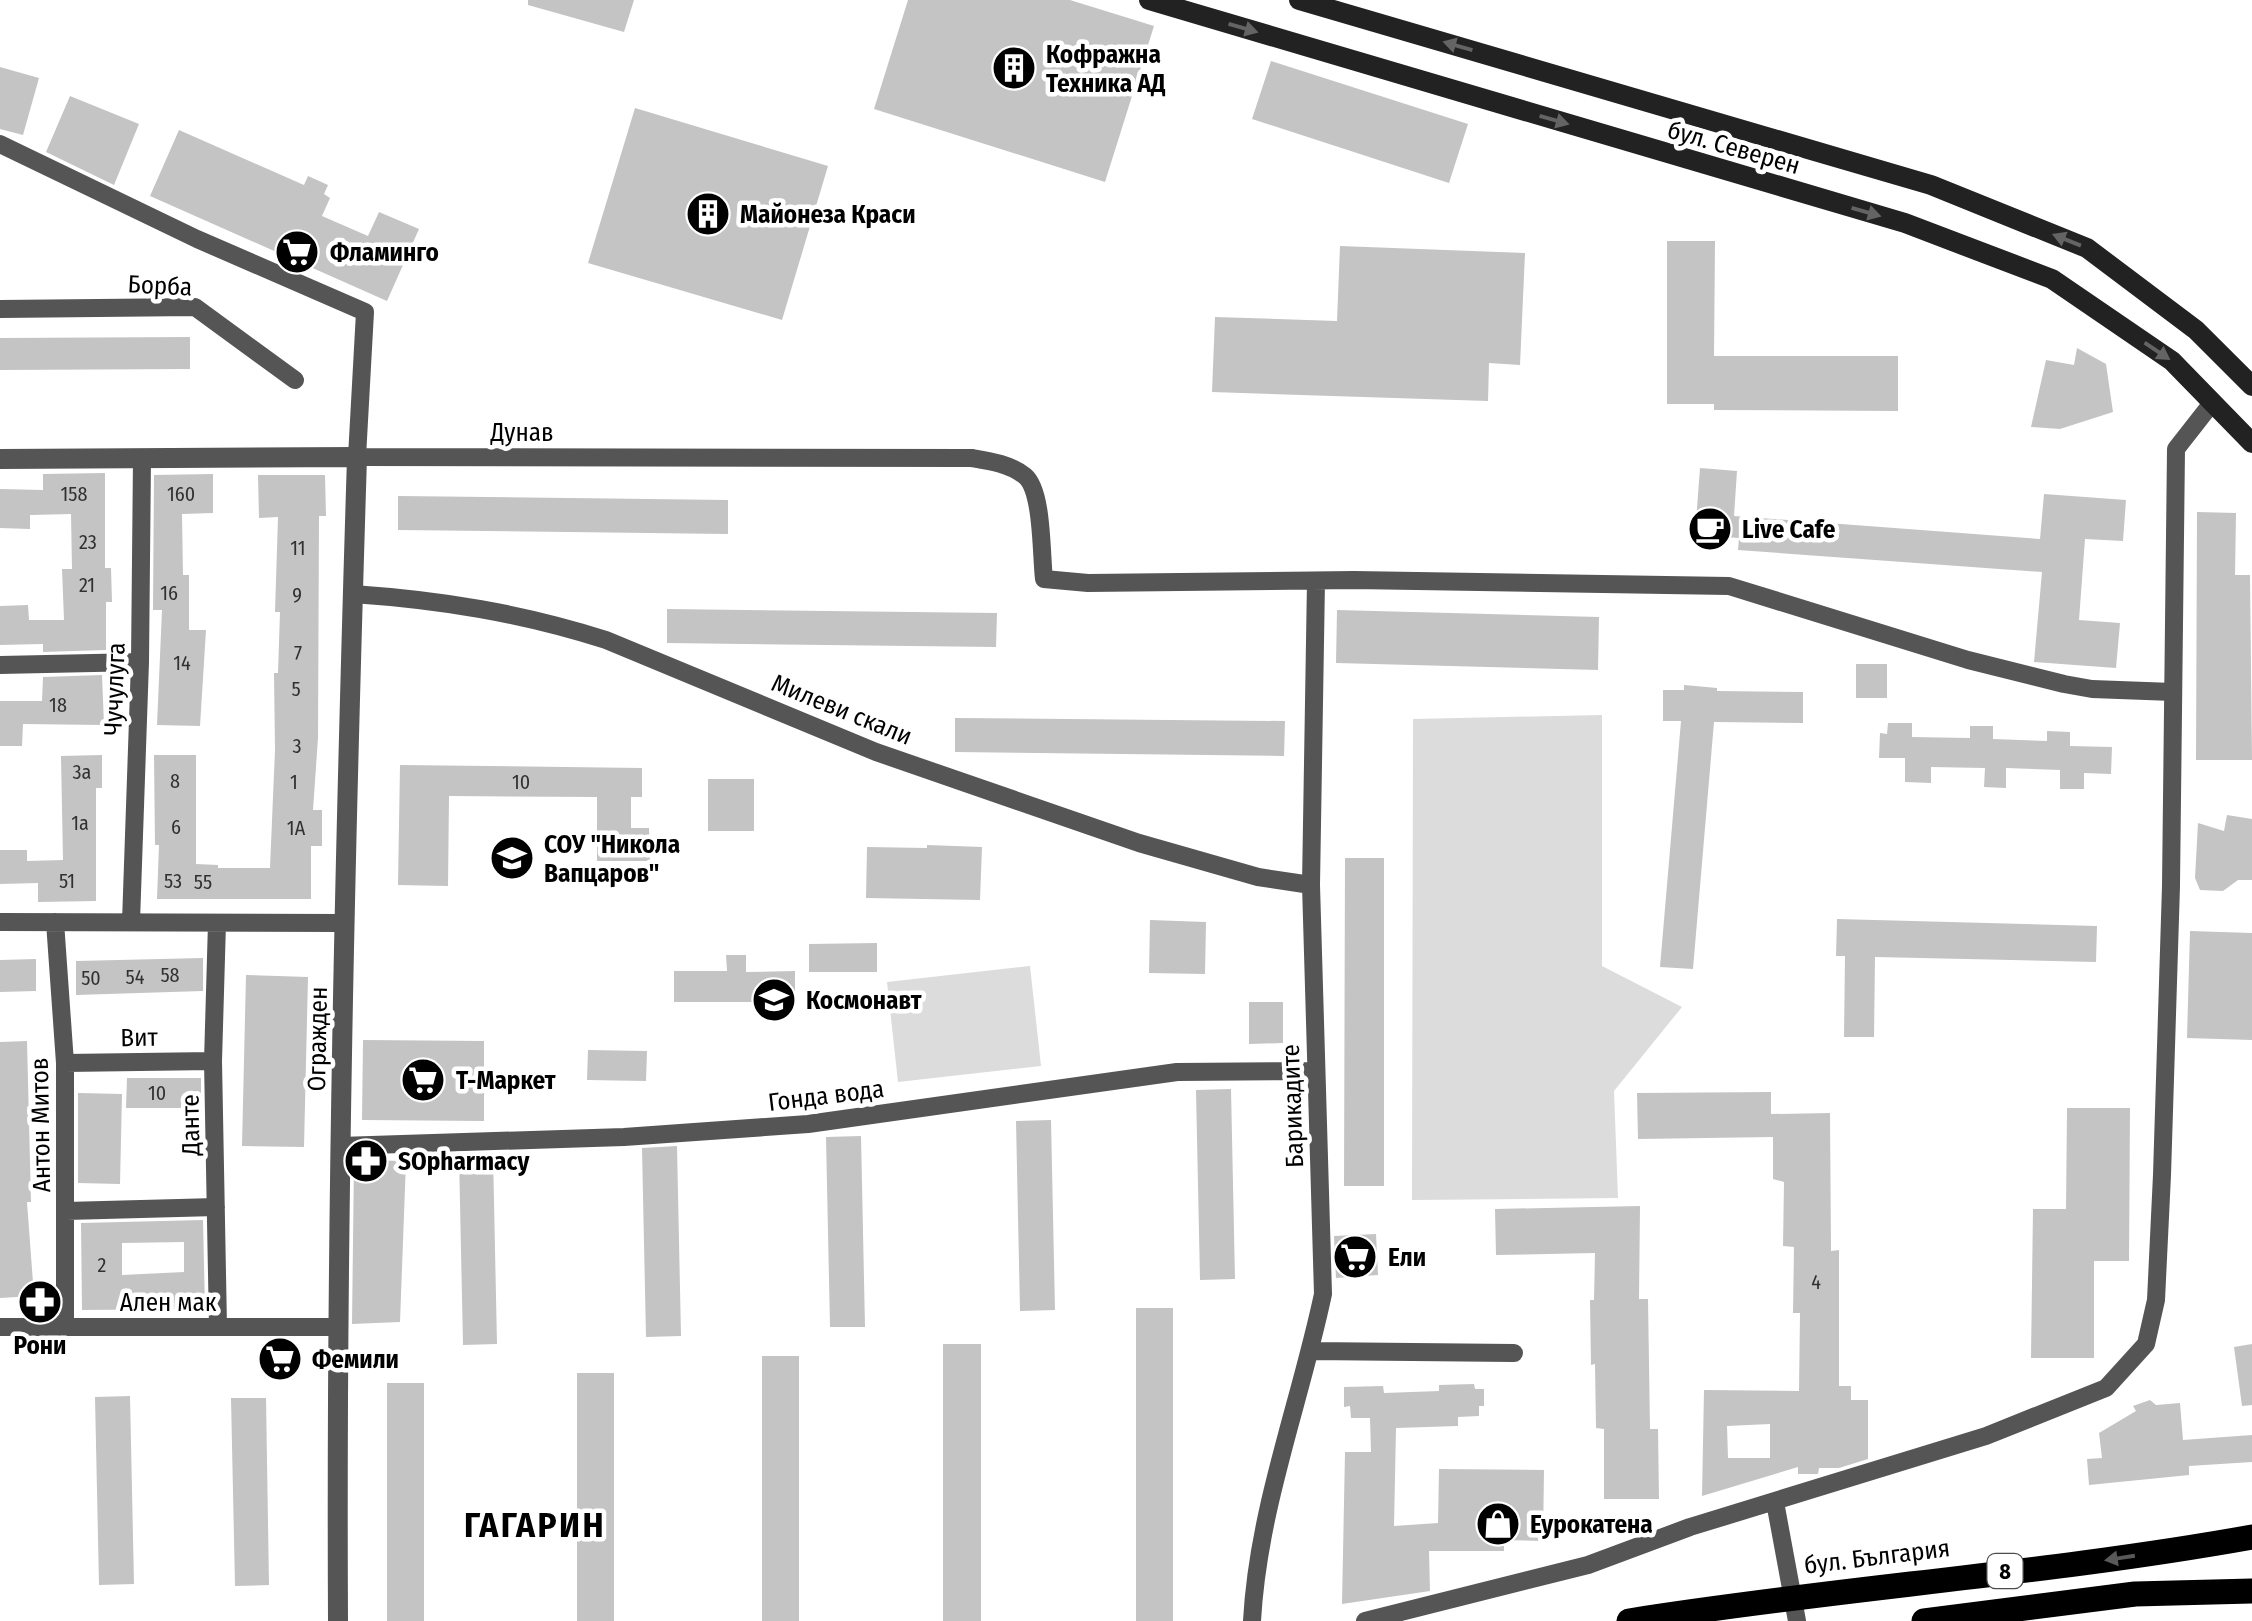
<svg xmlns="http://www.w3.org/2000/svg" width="2252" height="1621" viewBox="0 0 2252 1621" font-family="'Fira Sans Condensed',sans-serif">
<rect width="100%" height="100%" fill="#fff"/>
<path fill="#dcdcdc" d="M1602,715V966L1682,1007L1614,1091L1618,1198L1412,1200L1413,719Z
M1030,966L1041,1066L898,1082L887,982Z"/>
<path fill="#c4c4c4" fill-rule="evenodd" d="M528,0H634L624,32L528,5Z
M908,0H1070L1154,26L1105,182L874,109Z
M1271,61L1468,124L1449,183L1252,119Z
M0,67L39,78L23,135L0,129Z
M70,96L139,124L114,185L46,152Z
M635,108L828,166L782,320L588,263Z
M179,130L304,185L308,176L328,185L324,194L330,198L322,216L368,236L379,212L419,229L387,301L150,196Z
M1667,241H1715L1714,356H1898V411L1714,410V404H1667Z
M1340,246L1525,253L1520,365L1489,363L1488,401L1212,392L1215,317L1337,321Z
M190,337V369L0,370V338Z
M2077,348L2106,364L2113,412L2060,429L2031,427L2046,360L2074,365Z
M1700,468L1737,471L1734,516L2040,539L2044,494L2126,500L2123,541L2085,539L2079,620L2120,623L2116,668L2034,662L2042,572L1738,550L1739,538L1695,535Z
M105,473V568H111L112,602H106V650L43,652V644L0,645V606L28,605L29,620H64L62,569H72L71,514L30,515V529L0,528V489L43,490V474Z
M213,474V513L182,514L183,575H189V630H206L200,726L157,725L162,610H153L154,475Z
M258,475H325L326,516H319L318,738L313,810H322V846H311V899H157L159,845H155L154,755H196V864L218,865V868H270L275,750L274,673H278L280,612H275L278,517L259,518Z
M398,496L728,500V534L398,530Z
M2197,512L2236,513L2235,575H2250L2252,760H2196Z
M667,609L997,613L996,647L667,643Z
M1337,610L1599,617L1598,670L1336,663Z
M1856,664H1887V698H1856Z
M102,675L104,725L23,724L22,746H0V701H42L43,677Z
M1684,685L1717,688V691L1803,692V723L1714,722L1693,969L1660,967L1681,721H1663V690H1684Z
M955,718L1285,721L1284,756L955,752Z
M1888,723H1912V737L1970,738V726H1993V739L2047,741V731L2070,732V746L2112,747L2111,774L2084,773V789H2060V770L2006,768V788L1984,787L1985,768L1931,767V783L1905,782V758H1879L1880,733L1887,734Z
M102,755V788H96V901L38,902V883L0,884V850H27V861L63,860L61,756Z
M400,765L642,768V797H631V828H649L650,861H597V797L449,796L448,886L398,885Z
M708,779H754V831H708Z
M2227,815L2252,819V880H2238L2223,891L2200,890L2195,878L2198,823L2224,831Z
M927,845L982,847L980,900L866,898L867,847L927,848Z
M1345,858H1384V1186H1344Z
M1837,919L2097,926L2096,962L1875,957L1874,1037H1844L1845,956H1836Z
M1150,920L1206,922L1205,974L1149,973Z
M2190,931L2252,933V1040L2187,1038Z
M877,943V972H809V944Z
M726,955H746V972L795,971V1002H674V971H727Z
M203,958V991L76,995V961Z
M36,959V991L0,992V960Z
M246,975L308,977L304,1147L242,1146Z
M1249,1002H1283V1043L1249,1044Z
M363,1040L484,1041V1121L362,1120Z
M27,1041L31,1202H27L34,1296L0,1298V1042Z
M588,1050L647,1051L646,1081L587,1080Z
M127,1078H201V1108H126Z
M1231,1089L1235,1279L1200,1280L1196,1090Z
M1771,1092V1114L1830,1113L1831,1251L1839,1250V1386H1851V1400H1868V1459L1839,1468H1819L1818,1474H1798V1467L1702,1496L1704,1390L1799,1391L1800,1313H1793L1794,1247L1783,1246L1784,1182L1773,1179V1137L1638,1139L1637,1093ZM1770,1424V1458H1728L1727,1426Z
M78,1093L122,1094L120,1184L78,1183Z
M2067,1108H2130L2129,1261H2094V1358H2031L2033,1209H2066Z
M1051,1120L1055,1310L1020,1311L1016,1121Z
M861,1136L865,1327H830L826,1137Z
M677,1146L681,1336L646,1337L642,1148Z
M493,1154L497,1344L463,1345L459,1155Z
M354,1160L406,1161L400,1322L352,1324Z
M1640,1206L1639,1299H1648L1650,1429H1658L1659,1499H1604V1429L1596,1428L1595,1364L1591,1365L1590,1300H1594L1595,1253L1496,1255L1495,1209Z
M203,1220L205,1309L82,1310L81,1223ZM184,1242V1272L122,1275V1243Z
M1376,1234L1378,1275L1336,1278L1334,1236Z
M1136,1308H1173V1621H1136Z
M943,1344H981V1621H943Z
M2252,1344V1405L2242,1406L2234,1347Z
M762,1356H799V1621H762Z
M577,1373H614V1621H577Z
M387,1383H424V1621H387Z
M1474,1384L1475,1389H1484V1406H1479V1416L1458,1417V1426L1396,1428L1394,1526L1438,1523L1439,1469L1544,1470L1543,1541L1504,1540V1551H1429L1430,1591L1342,1604L1345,1452H1371L1370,1418H1351L1350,1406L1344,1407V1387L1383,1386L1384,1393L1439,1391V1385Z
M130,1396L134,1584L99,1585L95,1397Z
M231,1398H266L269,1585L235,1586Z
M2150,1400L2156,1405L2180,1403L2183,1440L2252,1435V1462L2189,1466V1475L2089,1485L2087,1459L2102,1458L2099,1433L2136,1411L2133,1406Z"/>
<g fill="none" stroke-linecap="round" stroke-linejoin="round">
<path stroke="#555" stroke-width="18" d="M0,144L197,239L365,312L357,457L972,458C990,461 1010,464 1025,476C1043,491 1041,555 1044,579L1088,583L1354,580L1729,586L1968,660L2064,684L2092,689L2173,692
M0,309L195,307L295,380
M353,594C441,600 521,613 606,640L876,752L1139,843L1258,877L1311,885
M0,665L140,662
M0,922L344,923
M55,922L65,1063V1327
M131,922L140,662L142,458
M217,923L213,1061L218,1327
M65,1063L213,1061
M340,1146L624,1137L808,1124L1177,1072L1316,1071
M66,1211L216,1207
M0,1327H337
M1311,1351L1514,1353
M1775,1502L1797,1621
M1252,1621C1258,1509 1300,1403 1323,1294L1311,885L1316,581
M1365,1621L1588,1565L1690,1527L1986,1436L2106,1388L2146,1344L2156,1300L2162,1175L2171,886L2176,449L2212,403"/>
<path stroke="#555" stroke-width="20" d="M0,459L357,457C345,845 336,1233 338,1621"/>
<path stroke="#222" stroke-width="20" d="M1149,0L1905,223L2052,279L2172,361L2252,443
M1299,0L1931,185L2087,248L2196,330L2252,386"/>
<path stroke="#000" stroke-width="25" d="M1629,1621C1836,1588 2046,1574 2252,1537
M1924,1621L2135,1594L2252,1591"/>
</g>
<defs><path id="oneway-solid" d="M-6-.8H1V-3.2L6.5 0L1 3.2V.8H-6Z" transform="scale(2.5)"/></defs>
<g fill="#646464">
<use href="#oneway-solid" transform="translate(1243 28) rotate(16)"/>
<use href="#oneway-solid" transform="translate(1458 46) rotate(-164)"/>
<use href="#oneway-solid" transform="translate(1554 120) rotate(16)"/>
<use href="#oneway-solid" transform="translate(1866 212) rotate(16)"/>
<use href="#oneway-solid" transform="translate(2067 240) rotate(-158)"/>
<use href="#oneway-solid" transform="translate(2157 351) rotate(34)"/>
</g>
<use fill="#595959" href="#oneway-solid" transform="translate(2120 1558) rotate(171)"/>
<defs>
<symbol id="building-disc" viewBox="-11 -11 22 22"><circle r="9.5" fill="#000" stroke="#fff"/><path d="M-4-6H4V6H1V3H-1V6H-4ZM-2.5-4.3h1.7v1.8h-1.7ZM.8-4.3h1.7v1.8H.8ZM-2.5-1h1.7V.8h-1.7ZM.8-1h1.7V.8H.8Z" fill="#fff"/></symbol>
<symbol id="supermarket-disc" viewBox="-11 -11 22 22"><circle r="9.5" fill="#000" stroke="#fff"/><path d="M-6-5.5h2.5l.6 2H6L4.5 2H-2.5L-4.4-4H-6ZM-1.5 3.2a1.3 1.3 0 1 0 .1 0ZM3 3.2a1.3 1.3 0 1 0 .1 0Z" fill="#fff"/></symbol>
<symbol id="cafe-disc" viewBox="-11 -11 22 22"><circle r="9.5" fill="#000" stroke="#fff"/><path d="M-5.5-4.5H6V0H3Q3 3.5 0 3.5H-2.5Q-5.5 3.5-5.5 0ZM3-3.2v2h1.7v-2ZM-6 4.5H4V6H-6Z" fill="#fff"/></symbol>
<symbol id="school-disc" viewBox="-11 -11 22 22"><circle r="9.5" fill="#000" stroke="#fff"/><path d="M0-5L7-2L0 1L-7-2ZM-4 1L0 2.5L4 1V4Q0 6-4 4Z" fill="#fff"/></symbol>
<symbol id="pharmacy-disc" viewBox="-11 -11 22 22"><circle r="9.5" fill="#000" stroke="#fff"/><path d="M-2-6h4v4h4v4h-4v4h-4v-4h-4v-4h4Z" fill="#fff"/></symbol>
<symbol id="shop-disc" viewBox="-11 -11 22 22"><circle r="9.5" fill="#000" stroke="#fff"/><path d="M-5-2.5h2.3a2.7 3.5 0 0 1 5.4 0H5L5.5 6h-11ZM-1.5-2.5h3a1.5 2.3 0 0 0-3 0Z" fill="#fff"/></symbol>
</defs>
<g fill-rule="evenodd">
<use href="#building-disc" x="989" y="43" width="50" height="50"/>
<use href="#building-disc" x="683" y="189" width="50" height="50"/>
<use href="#supermarket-disc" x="272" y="227" width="50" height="50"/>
<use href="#cafe-disc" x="1685" y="504" width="50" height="50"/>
<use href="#school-disc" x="487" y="833" width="50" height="50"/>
<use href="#school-disc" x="749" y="975" width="50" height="50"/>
<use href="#supermarket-disc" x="398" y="1055" width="50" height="50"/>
<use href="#pharmacy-disc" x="341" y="1136" width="50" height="50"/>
<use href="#supermarket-disc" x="1330" y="1232" width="50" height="50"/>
<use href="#pharmacy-disc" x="15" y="1277" width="50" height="50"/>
<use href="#supermarket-disc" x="255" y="1334" width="50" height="50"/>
<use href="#shop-disc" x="1473" y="1499" width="50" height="50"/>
</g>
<g text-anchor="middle" stroke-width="9" stroke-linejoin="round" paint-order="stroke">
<g font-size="20" fill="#313131">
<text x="74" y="501">158</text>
<text x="181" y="501">160</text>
<text x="88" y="549">23</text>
<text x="298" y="555">11</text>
<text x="87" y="592">21</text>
<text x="169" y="600">16</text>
<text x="297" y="602">9</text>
<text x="298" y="660">7</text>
<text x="182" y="670">14</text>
<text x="296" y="696">5</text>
<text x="58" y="712">18</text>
<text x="297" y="753">3</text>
<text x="82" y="779">3a</text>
<text x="175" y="788">8</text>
<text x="294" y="789">1</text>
<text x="521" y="789">10</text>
<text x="80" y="830">1a</text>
<text x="176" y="834">6</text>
<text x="296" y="835">1А</text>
<text x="67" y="888">51</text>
<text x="173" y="888">53</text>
<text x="203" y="889">55</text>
<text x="170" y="982">58</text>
<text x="135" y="984">54</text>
<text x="91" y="985">50</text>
<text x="157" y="1100">10</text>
<text x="102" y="1272">2</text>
<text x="1816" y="1289">4</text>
</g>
<rect fill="#fff" stroke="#4c4c4c" stroke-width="2.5" x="1987.5" y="1554" width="35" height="34" rx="8"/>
<g font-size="22" font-weight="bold" fill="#000">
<text x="2005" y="1579">8</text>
</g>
<g font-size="25" font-weight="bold" fill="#000" stroke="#fff" text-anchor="start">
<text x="1046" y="63">Кофражна<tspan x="1046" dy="29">Техника АД</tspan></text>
<text x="740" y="223">Майонеза Краси</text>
<text x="330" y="261">Фламинго</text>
<text x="1742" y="538">Live Cafe</text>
<text x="544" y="853">СОУ "Никола<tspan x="544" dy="29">Вапцаров"</tspan></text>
<text x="806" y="1009">Космонавт</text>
<text x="456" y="1089">Т-Маркет</text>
<text x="398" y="1170">SOpharmacy</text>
<text x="1388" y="1266">Ели</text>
<text x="40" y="1354" text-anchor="middle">Рони</text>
<text x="312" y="1368">Фемили</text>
<text x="1530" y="1533">Еурокатена</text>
</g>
<g font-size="25" fill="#000" stroke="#fff">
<text transform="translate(1734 147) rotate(16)" y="9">бул. Северен</text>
<text transform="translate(160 285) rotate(3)" y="9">Борба</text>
<text x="522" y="441">Дунав</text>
<text transform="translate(114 689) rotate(-88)" y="9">Чучулуга</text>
<text transform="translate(842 709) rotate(22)" y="9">Милеви скали</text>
<text transform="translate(139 1037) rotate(-1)" y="9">Вит</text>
<text transform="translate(317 1039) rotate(-89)" y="9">Огражден</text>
<text transform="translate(826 1095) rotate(-7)" y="9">Гонда вода</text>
<text transform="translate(1292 1106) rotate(-92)" y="9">Барикадите</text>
<text transform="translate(40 1125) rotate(-91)" y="9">Антон Митов</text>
<text transform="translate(190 1125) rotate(-91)" y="9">Данте</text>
<text x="168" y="1311">Ален мак</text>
<text transform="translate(1877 1556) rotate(-7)" y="9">бул. България</text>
</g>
<g font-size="35" font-weight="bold" letter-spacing="2.5" fill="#000" stroke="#fff">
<text x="535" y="1537">ГАГАРИН</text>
</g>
</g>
</svg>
